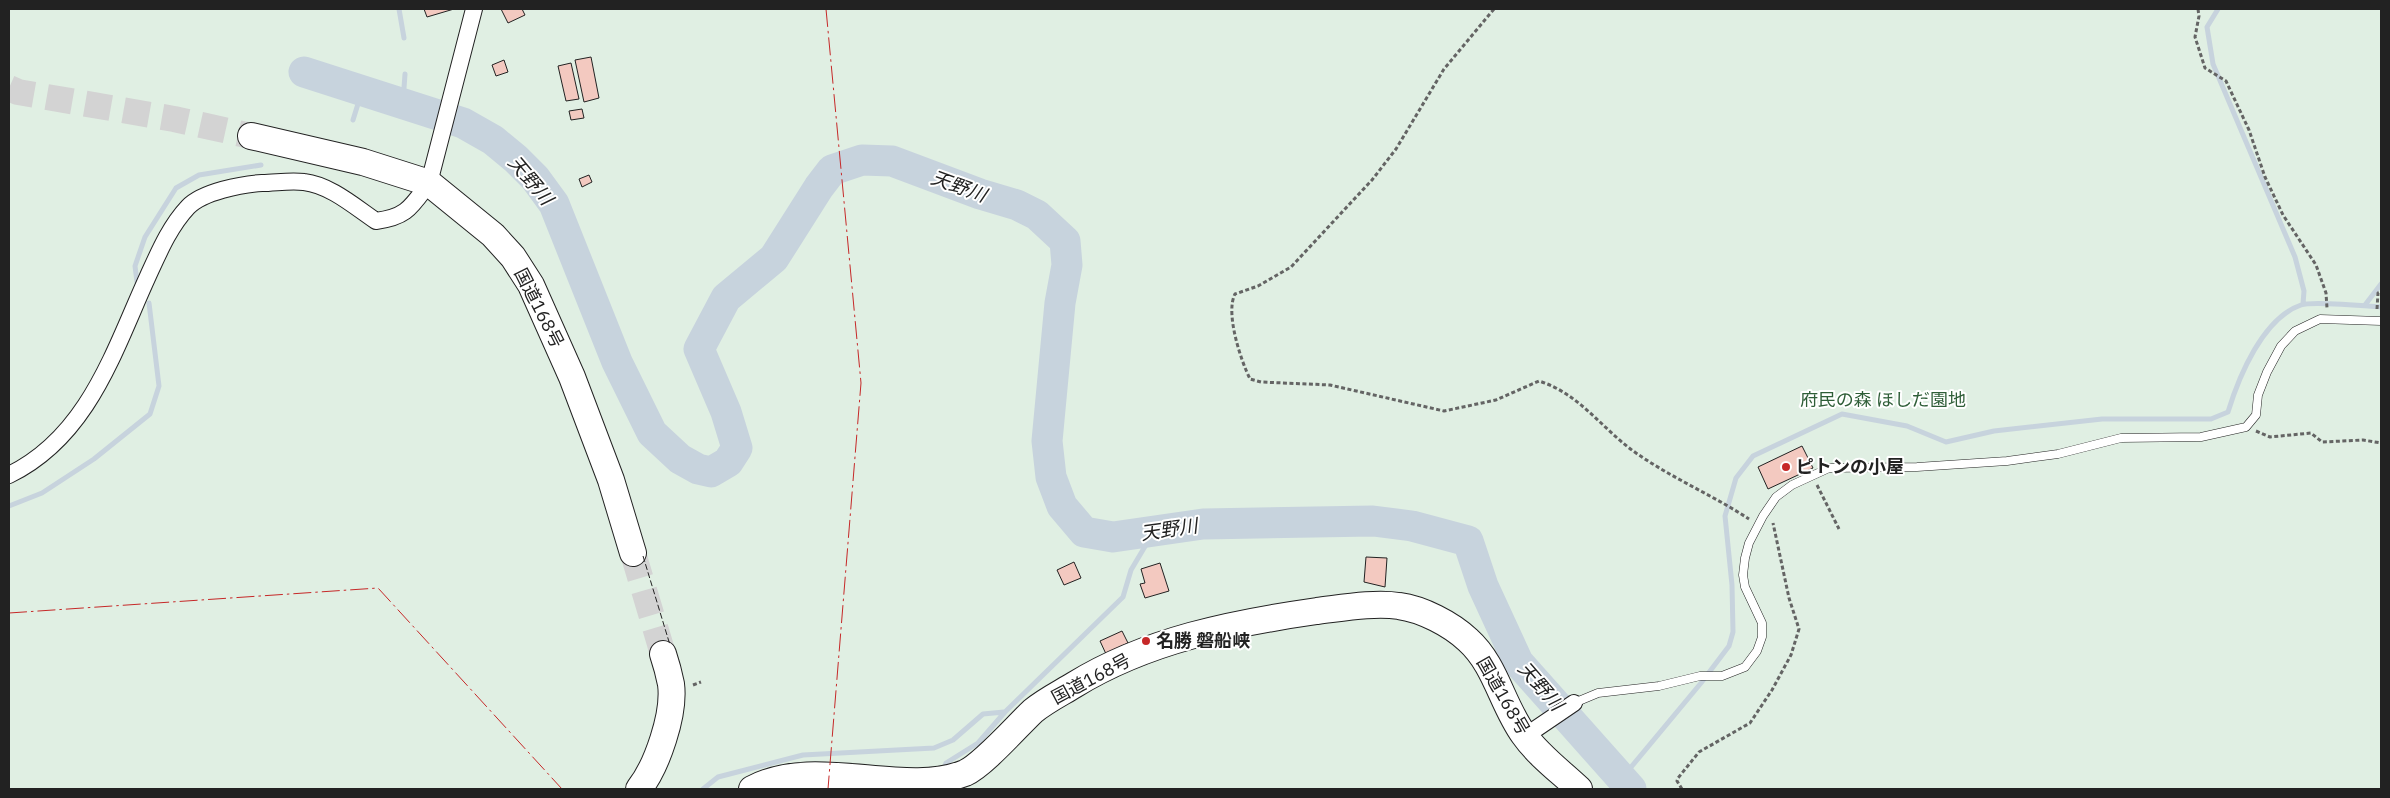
<svg xmlns="http://www.w3.org/2000/svg" width="2390" height="798" viewBox="0 0 2390 798" font-family="'IBM Plex Sans','Noto Sans JP',sans-serif">
<rect width="100%" height="100%" fill="#fff"/>
<path fill="#e0efe3" stroke="#6f6f6f" d="M9,9H2381V789H9Z"/>
<g fill="none" stroke-linecap="round" stroke-linejoin="round">
<path stroke="#c7d3dd" stroke-width="5" d="M399,9L404,38
M2218,9L2207,27L2213,64L2295,257L2304,291L2303,304
M403,102L405,74
M353,120L362,91
M137,282L135,266L145,237L176,188L199,175L261,165
M2365,305L2381,284
M9,506L42,493L94,459L150,414L159,386L149,303
M944,770L946,763L978,743L1005,712L1123,597L1131,570L1153,533
M1622,778L1701,683L1729,646L1733,632L1732,585L1725,516L1736,478L1753,456L1842,414L1907,426L1946,442L1994,431L2102,419H2211L2228,412C2239,376 2263,318 2301,305C2312,301 2367,306 2381,307
M703,789L718,777L803,755L934,748L953,740L983,714L1004,712"/>
<path stroke="#c7d3dd" stroke-width="31" d="M304,72L463,123L493,140L516,159L535,178L554,204L617,362L652,433L680,459L698,469L711,472L728,462L737,448L726,412L699,349L726,298L774,258L819,187L832,170L862,160L892,161L980,194L1017,205L1037,215L1065,241L1067,265L1060,303L1047,441L1051,477L1062,506L1084,532L1113,537L1203,524L1373,521L1412,526L1468,541L1483,586L1518,662L1631,789"/>
</g>
<path fill="#f3c9c0" stroke="#222" d="M424,9H454L427,17Z
M501,9H522L525,15L508,23Z
M591,57L599,98L584,102L575,60Z
M504,60L508,72L496,76L492,65Z
M571,63L579,99L566,101L558,66Z
M582,109L584,118L571,120L569,111Z
M589,175L592,182L582,187L579,179Z
M1802,446L1813,468L1768,489L1758,467Z
M1366,557L1387,558L1385,587L1364,582Z
M1074,562L1081,578L1064,585L1057,570Z
M1160,563L1169,591L1145,598L1140,584L1145,583L1141,569Z
M1122,631L1128,643L1106,654L1100,641Z"/>
<g fill="none" stroke-linecap="round" stroke-linejoin="round">
<path stroke="#d3d3d3" stroke-width="26" stroke-dasharray="26 13" stroke-linecap="butt" d="M9,88L18,92L174,119L251,136
M633,553L663,654"/>
<defs>
<path id="service" d="M1574,703L1598,693L1659,686L1700,676H1722L1745,667L1757,651L1762,637V623L1745,587L1743,575L1745,558L1749,543L1763,516L1776,497L1792,485L1829,468L1917,467L2007,461L2058,454L2121,438L2201,437L2246,427L2256,415L2258,395L2267,372L2281,346L2295,331L2320,319L2381,321"/>
<path id="minor" d="M9,475C89,436 114,350 148,276C159,252 170,226 188,207C202,192 242,184 262,183C275,183 290,180 304,182C330,185 354,206 376,221C407,217 411,207 429,183L474,9
M1524,737L1574,703"/>
<path id="trunk" d="M251,136L363,162L429,183L493,235L513,257L531,285L572,377L611,480L633,553
M639,789C657,766 675,714 671,684C669,674 666,663 663,654
M752,789C816,755 903,798 965,773C983,765 1017,726 1033,711C1045,701 1061,693 1074,685C1147,640 1233,623 1317,611C1342,608 1375,602 1399,606C1422,609 1451,624 1468,640C1496,665 1502,705 1524,735C1538,755 1561,772 1579,789"/>
</defs>
<use href="#service" stroke="#222" stroke-width="9"/>
<use href="#minor" stroke="#222" stroke-width="18"/>
<use href="#trunk" stroke="#222" stroke-width="28"/>
<path stroke="#646464" stroke-width="3" stroke-dasharray="4 2.5" stroke-linecap="butt" d="M1494,9L1444,69L1396,149L1372,180L1291,267L1258,286L1235,294C1225,313 1241,361 1250,379L1261,382L1330,385L1444,411L1496,400L1539,381C1581,394 1604,432 1639,455C1674,479 1714,496 1749,519
M2198,9L2199,16L2195,37L2205,68L2226,81L2249,130L2265,177L2283,215L2316,265L2326,293L2327,308
M2377,309L2378,293L2381,292
M2256,431L2270,437L2311,433L2322,442L2363,440L2381,443
M1817,485L1839,529
M693,685L701,682
M1682,789L1677,781L1678,778L1699,752L1750,723L1772,690L1791,655L1799,629L1789,598L1773,523"/>
<use href="#service" stroke="#fff" stroke-width="8"/>
<use href="#minor" stroke="#fff" stroke-width="16"/>
<use href="#trunk" stroke="#fff" stroke-width="26"/>
<path stroke="#222" stroke-width="1" stroke-dasharray="6 2.5" stroke-linecap="butt" d="M643,556L670,645"/>
<path stroke="#c62828" stroke-width="1" stroke-dasharray="18 4 2.5 4" stroke-linecap="butt" d="M826,9L861,383L828,789
M9,613L378,588L562,789"/>
</g>
<g fill="#c62828" stroke="#fff" stroke-width="2">
<circle cx="1786" cy="467" r="5"/>
<circle cx="1146" cy="641" r="5"/>
</g>
<g text-anchor="middle" stroke-width="4" stroke-linejoin="round" paint-order="stroke">
<g font-size="18" fill="#222" stroke="#fff">
<text transform="translate(539 308) rotate(63)" y="6">国道168号</text>
<text transform="translate(1091 679) rotate(-28)" y="6">国道168号</text>
<text transform="translate(1503 696) rotate(60)" y="6">国道168号</text>
</g>
<g font-size="18" fill="#2f5e38" stroke="#fff">
<text x="1883" y="406">府民の森 ほしだ園地</text>
</g>
<g font-size="18" font-weight="bold" fill="#222" stroke="#fff" text-anchor="start">
<text x="1796" y="473">ピトンの小屋</text>
<text x="1156" y="647">名勝 磐船峡</text>
</g>
<g font-size="19" font-style="italic" fill="#222" stroke="#fff">
<text transform="translate(531 180) rotate(50)" y="7">天野川</text>
<text transform="translate(959 186) rotate(20)" y="7">天野川</text>
<text transform="translate(1169 529) rotate(-8)" y="7">天野川</text>
<text transform="translate(1541 686) rotate(49)" y="7">天野川</text>
</g>
</g>
<rect width="2390" height="798" fill="none" stroke="#222222" stroke-width="20"/>
</svg>
